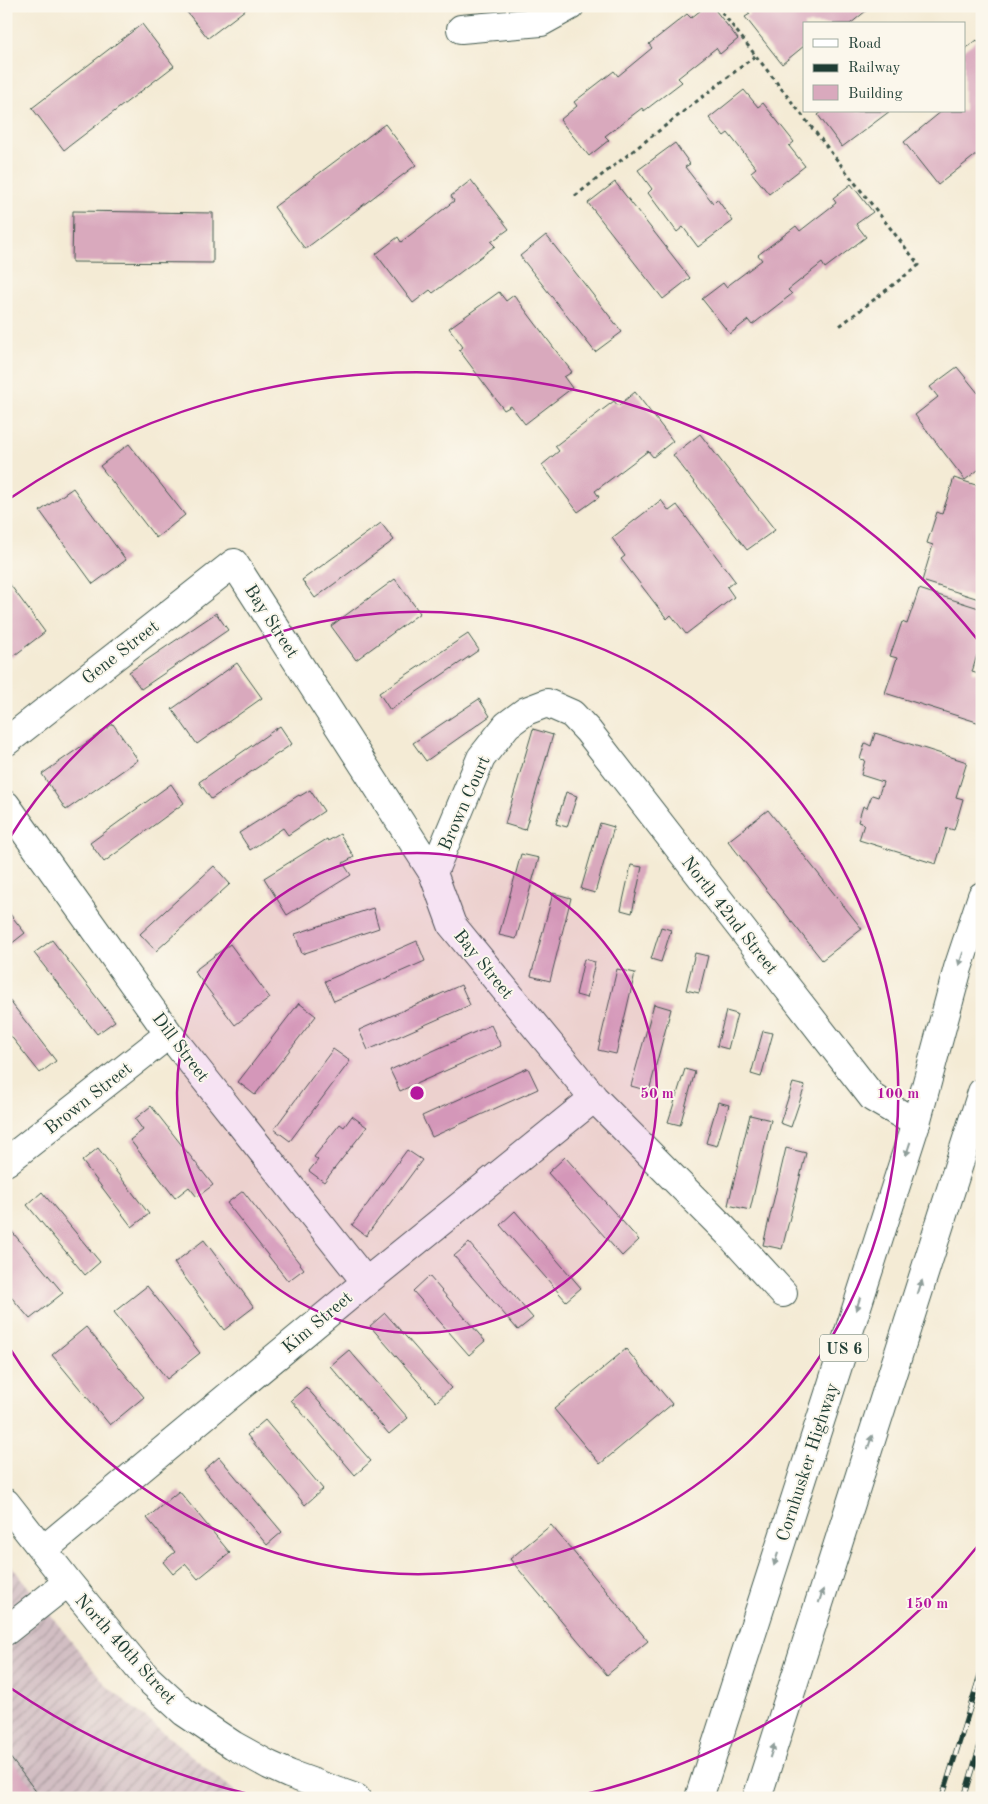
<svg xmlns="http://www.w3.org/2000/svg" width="988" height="1804" viewBox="0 0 988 1804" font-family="'Old Standard TT',serif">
<defs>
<pattern id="industrial-furrows" width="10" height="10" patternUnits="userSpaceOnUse" patternTransform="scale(1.25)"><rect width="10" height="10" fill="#d2bec3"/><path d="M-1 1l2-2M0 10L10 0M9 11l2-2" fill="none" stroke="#aa9c9f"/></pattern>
</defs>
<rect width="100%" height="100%" fill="#fbf7ec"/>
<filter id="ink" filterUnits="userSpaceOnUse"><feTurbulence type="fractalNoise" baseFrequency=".02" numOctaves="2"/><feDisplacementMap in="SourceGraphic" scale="10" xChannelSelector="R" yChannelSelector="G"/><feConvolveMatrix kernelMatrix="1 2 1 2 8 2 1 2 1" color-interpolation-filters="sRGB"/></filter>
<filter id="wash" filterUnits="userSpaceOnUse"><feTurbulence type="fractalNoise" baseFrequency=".0096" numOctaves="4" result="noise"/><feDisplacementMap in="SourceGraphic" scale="20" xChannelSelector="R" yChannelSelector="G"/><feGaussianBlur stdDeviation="1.12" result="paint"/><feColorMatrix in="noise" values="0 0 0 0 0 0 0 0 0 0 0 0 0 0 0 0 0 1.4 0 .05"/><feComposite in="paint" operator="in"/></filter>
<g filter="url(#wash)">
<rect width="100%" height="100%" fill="#f4ebd5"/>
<path fill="url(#industrial-furrows)" d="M6,1559L107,1686L243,1798H6Z"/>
<g id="blocks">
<path fill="#d9a9bd" d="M182,6H250L208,38Z
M706,6H712L738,39L720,54L716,48L678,78L682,82L644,111L642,108L605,136L609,140L589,156L560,120L577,106L574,102L614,71L618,76L652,48L649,44L687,14L691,18Z
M744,6H872L850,24H804V46L782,64L745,17L750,14Z
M142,24L174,66L64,150L32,108Z
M977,40L982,46V150L938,185L904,142L942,111H964V50Z
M744,90L758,107L763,103L794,142L789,146L805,166L769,194L751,172L756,168L728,133L724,136L709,118Z
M823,111H890L842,147L818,115Z
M385,124L416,165L305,249L274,207Z
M675,143L690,164L685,167L713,203L717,199L733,221L698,247L683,227L677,232L648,193L652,189L638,170Z
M471,180L509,229L491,242L495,246L433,293L430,290L413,303L376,254L398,237L401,242L454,201L451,196Z
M615,182L690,278L663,299L588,203Z
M851,184L873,212L856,224L866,237L825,268L822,263L788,290L792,294L752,325L748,320L730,334L702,299L723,283L726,287L762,260L758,255L796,226L800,231L836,203L833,198Z
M73,211L213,213V263L72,262Z
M546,235L622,332L595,352L520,256Z
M499,292L506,301L514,295L572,372L564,377L572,388L525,424L511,406L504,410L459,350L463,347L449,328Z
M957,367L982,398V467L965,480L915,415L938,397L930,387Z
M635,392L673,441L653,457L648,451L595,491L599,497L578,512L542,465L559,451L555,446L614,401L618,406Z
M700,434L775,530L747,550L673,455Z
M129,444L185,515L156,538L100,466Z
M954,478L982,487V600L922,581L933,545L927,543L937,512L942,514Z
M73,488L126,560L93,584L40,511Z
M661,500L669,511L677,505L735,581L727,587L734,597L686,634L671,615L667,619L621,559L625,556L612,538Z
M381,523L394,540L315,598L302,580Z
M6,579L45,632L11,658L6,652Z
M395,579L420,613L356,660L331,626Z
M919,589L982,609V656L977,655L972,672L982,675V716L980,723L885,693L897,658L890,656L902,622L907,624Z
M216,613L228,630L141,689L129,672Z
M468,634L479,650L390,710L379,693Z
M237,663L262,698L197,744L172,709Z
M479,699L490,716L426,761L413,743Z
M113,724L138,760L66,810L42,774Z
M280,726L292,744L211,799L199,782Z
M533,729L553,735L525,830L505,824Z
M875,733L967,762L956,797L963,799L954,830L947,828L936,864L859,840L864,824L858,822L863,806L867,808L872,795L878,797L883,782L861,775L865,760L860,759L865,743L871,746Z
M171,784L184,803L104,862L90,843Z
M310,790L324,811L288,835L283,828L250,850L239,833L299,795L300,796Z
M566,792L577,796L567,827L556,824Z
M768,810L862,929L822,960L728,841Z
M600,823L614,827L595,893L581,889Z
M340,834L354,857L343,863L351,875L287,915L264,878L327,839L328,841Z
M521,854L539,858L516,939L499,935Z
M631,865L642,867L632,913L621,910Z
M214,866L230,884L156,951L140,934Z
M553,893L571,898L550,981L531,976Z
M373,908L379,928L302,954L295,934Z
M6,909L25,933L6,948Z
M661,927L671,930L661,962L651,959Z
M52,940L115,1021L97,1034L34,953Z
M417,941L425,961L334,1001L325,981Z
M230,944L270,998L235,1025L194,971Z
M695,953L708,956L699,993L686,990Z
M584,959L595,962L587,998L576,995Z
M617,969L635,973L616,1054L598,1050Z
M461,985L470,1005L368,1050L359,1030Z
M6,996L56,1061L40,1073L6,1030Z
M299,1003L316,1016L255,1095L238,1082Z
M654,1004L671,1009L649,1091L631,1086Z
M726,1011L737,1014L728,1049L717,1046Z
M491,1025L501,1046L400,1091L390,1070Z
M763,1031L773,1033L761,1077L751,1074Z
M333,1049L350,1061L290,1141L274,1129Z
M528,1068L538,1089L432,1137L422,1116Z
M685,1069L695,1072L680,1125L668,1122Z
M793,1083L805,1086L791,1127L780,1123Z
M718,1102L729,1105L717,1146L706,1143Z
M151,1106L213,1185L197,1197L189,1187L175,1198L130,1140L143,1130L135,1119Z
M750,1115L771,1120L750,1210L728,1205Z
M352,1116L367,1127L324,1182L309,1171L318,1160L314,1157L340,1124L344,1127Z
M98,1148L149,1214L132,1227L82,1161Z
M786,1148L806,1153L782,1249L763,1245Z
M407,1150L422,1160L366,1236L352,1225Z
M565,1157L639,1240L622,1256L548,1173Z
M243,1191L304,1269L288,1281L227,1203Z
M42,1192L100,1262L85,1275L27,1205Z
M515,1211L581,1288L566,1301L500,1225Z
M9,1228L63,1293L30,1319L6,1291V1231Z
M204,1240L254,1307L224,1330L174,1263Z
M469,1243L533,1318L518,1330L454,1256Z
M429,1276L485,1341L469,1355L413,1291Z
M147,1286L200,1353L167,1379L114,1312Z
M385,1313L451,1388L436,1402L370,1326Z
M86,1327L144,1397L110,1425L52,1355Z
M626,1349L672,1404L600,1464L554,1409Z
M349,1350L408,1418L389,1434L330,1366Z
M306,1387L371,1461L355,1475L291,1400Z
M265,1420L323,1489L305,1505L247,1435Z
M219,1457L282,1532L267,1545L204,1470Z
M179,1491L230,1553L198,1579L185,1564L173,1574L163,1562L175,1552L147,1518Z
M551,1525L648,1641L607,1675L510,1559Z
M6,1752L41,1798H6Z"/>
</g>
</g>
<g filter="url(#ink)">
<use href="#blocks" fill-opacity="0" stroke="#3f574c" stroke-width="1"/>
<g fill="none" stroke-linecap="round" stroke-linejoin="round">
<defs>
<path id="minor" d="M461,29L541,22L570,6
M6,742L234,563L433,873L452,925L594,1098L730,1235L783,1293
M6,805L169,1034L366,1282
M433,873L481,758L507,725L526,711L547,703L572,714L588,731L873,1098L916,1123
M6,1162L169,1034
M6,1503L68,1582L146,1677L184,1712L233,1745L269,1765L289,1774L356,1798
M43,1550L366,1282L594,1098
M6,1631L68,1582"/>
<path id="major" d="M699,1798L916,1123L958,968L982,896
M757,1798L982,1092"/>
</defs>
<use href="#minor" stroke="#3f574c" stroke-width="30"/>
<use href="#major" stroke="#3f574c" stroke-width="30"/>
<path stroke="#3f574c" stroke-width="3" stroke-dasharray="4 4" stroke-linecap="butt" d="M717,6L919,265L837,328
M575,196L755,56"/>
<use href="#minor" stroke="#fff" stroke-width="28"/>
<use href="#major" stroke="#fff" stroke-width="28"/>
<defs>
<path id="rail" d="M942,1798L982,1669
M964,1798L982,1739"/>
</defs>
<use href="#rail" stroke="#1f3d34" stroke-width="5.5"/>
<use href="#rail" stroke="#fbf7ec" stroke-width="4" stroke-dasharray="11" stroke-linecap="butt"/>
</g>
<defs><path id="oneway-solid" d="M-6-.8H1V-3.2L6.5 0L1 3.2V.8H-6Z" transform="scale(1.25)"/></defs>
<g fill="#8f9e9a">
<use href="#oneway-solid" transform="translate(961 959) rotate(108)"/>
<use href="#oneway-solid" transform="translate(908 1149) rotate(108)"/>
<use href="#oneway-solid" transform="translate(920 1287) rotate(-72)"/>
<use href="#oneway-solid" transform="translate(858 1304) rotate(108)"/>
<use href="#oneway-solid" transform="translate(870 1442) rotate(-72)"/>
<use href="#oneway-solid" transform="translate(776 1559) rotate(108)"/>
<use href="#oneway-solid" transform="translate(821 1596) rotate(-72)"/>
<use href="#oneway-solid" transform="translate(772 1751) rotate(-72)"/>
</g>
</g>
<circle cx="417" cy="1093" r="240" fill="#b5179e" fill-opacity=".12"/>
<g fill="none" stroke="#b5179e" stroke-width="2.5">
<circle cx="417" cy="1093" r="240"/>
<path d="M7 842A481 481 0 1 1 7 1344"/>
<path d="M981 1542A721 721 0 0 1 573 1797M261 1797A721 721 0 0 1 9 1687M9 499A721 721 0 0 1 981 644"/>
</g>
<g text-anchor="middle" stroke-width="4" stroke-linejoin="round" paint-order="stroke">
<rect fill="#fbf7ec" stroke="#61756b" stroke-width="1" x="820" y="1334.5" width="48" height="27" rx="4"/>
<g font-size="16" font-weight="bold" fill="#1f3d34">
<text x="844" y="1354">US 6</text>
</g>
<g font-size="18" fill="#1f3d34" stroke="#fbf7ec">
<text transform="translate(272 621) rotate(57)" y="6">Bay Street</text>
<text transform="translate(120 652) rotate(-38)" y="6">Gene Street</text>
<text transform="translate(464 803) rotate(-66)" y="6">Brown Court</text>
<text transform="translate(730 915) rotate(52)" y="6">North 42nd Street</text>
<text transform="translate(484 964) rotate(51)" y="6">Bay Street</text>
<text transform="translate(181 1047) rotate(53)" y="6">Dill Street</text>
<text transform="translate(88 1098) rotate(-38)" y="6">Brown Street</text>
<text transform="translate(317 1322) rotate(-40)" y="6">Kim Street</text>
<text transform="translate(807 1462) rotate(-72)" y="6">Cornhusker Highway</text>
<text transform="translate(126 1649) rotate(48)" y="6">North 40th Street</text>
</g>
</g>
<circle cx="417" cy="1093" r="8" fill="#b5179e" stroke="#fbf7ec" stroke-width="2.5"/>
<g font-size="15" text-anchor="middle" font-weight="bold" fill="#b5179e" stroke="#fbf7ec" stroke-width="4" stroke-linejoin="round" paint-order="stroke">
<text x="657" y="1098">50 m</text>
<text x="898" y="1098">100 m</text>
<text x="927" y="1608">150 m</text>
</g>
<rect width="988" height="1804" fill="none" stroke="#fbf7ec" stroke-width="25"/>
<rect x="803" y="22" width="162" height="90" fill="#fbf7ec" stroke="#a3ada2"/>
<rect x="813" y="39" width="25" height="8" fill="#ffffff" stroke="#a3ada2"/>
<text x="848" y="48" font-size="15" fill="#1f3d34">Road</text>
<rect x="813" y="64" width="25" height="8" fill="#1f3d34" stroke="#a3ada2"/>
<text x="848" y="72" font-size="15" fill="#1f3d34">Railway</text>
<rect x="813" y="85" width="25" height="15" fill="#d9a9bd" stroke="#a3ada2"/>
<text x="848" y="98" font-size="15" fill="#1f3d34">Building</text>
</svg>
